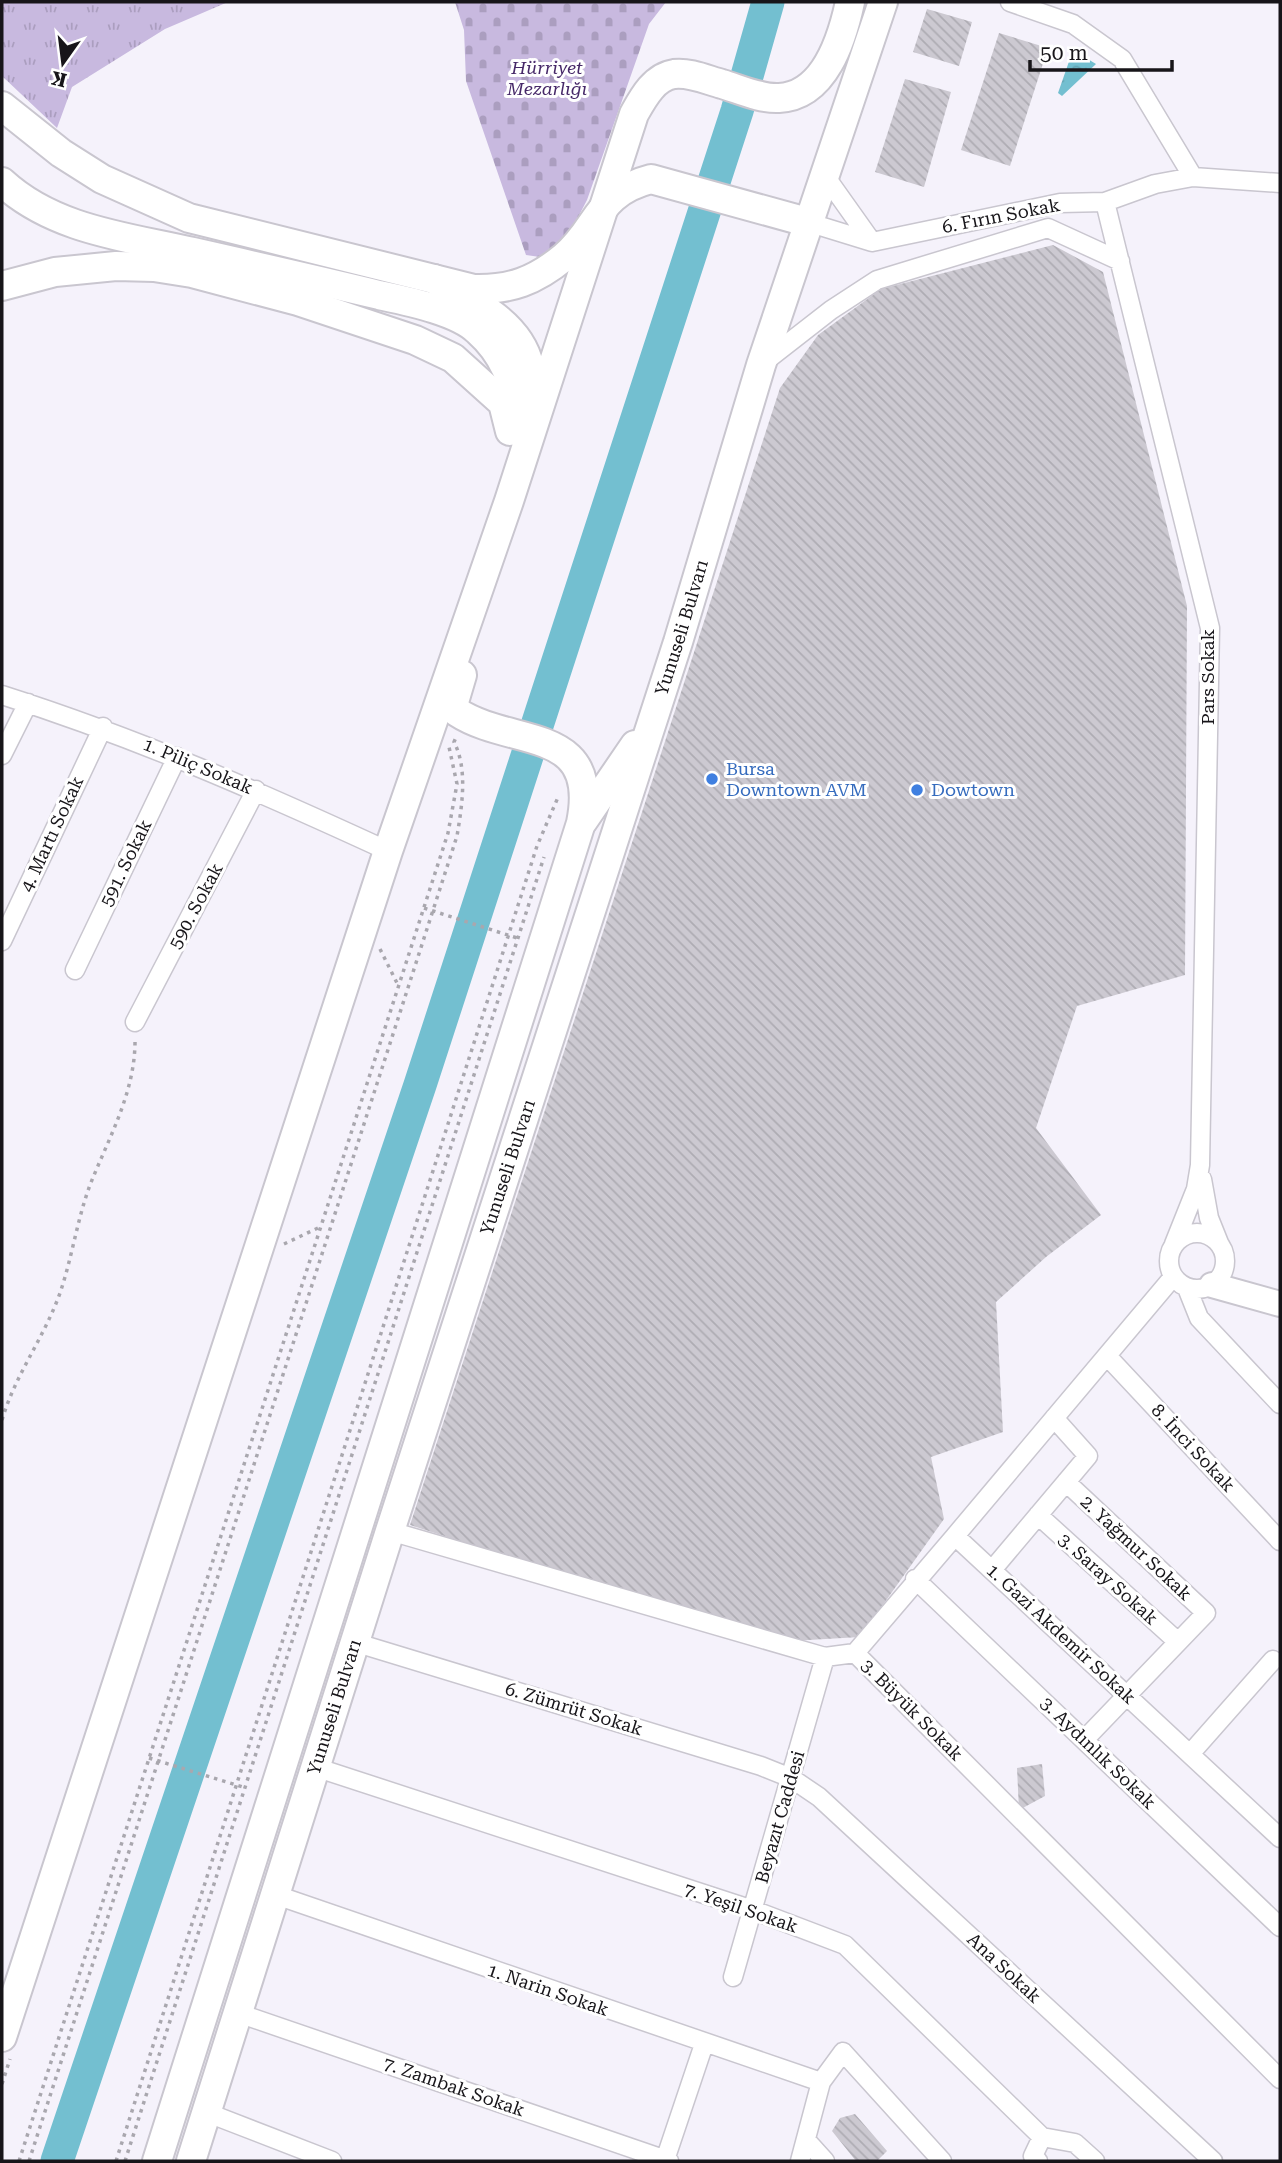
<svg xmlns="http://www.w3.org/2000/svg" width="1282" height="2163" viewBox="0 0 1282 2163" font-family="'Roboto Serif',serif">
<defs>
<pattern id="grass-tufts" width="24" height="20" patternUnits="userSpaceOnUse" patternTransform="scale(1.75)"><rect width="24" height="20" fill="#c8b9df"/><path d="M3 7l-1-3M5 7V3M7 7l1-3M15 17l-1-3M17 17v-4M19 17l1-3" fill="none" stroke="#ab9ebf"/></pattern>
<pattern id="cemetery-stones" width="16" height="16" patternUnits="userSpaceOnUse" patternTransform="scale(1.75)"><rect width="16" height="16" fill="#c8b9df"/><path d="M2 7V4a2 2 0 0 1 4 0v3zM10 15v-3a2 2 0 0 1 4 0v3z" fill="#ab9ebf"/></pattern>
<pattern id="water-ripples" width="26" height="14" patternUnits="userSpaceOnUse" patternTransform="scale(1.75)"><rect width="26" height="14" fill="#73bfd0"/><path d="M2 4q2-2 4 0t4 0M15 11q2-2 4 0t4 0" fill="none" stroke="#63a3b2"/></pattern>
<pattern id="building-back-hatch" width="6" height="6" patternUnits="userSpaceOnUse" patternTransform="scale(1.75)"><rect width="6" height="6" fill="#ccc9d1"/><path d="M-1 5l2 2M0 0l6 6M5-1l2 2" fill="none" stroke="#aeacb3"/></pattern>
</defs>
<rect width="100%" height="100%" fill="#f5f2fb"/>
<path fill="url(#grass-tufts)" d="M2,2H228L165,29L72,87L57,128L2,76Z"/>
<path fill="url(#cemetery-stones)" d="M455,2H666L649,24L587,200L572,229L558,247L540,257L526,255L466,81L464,30Z"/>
<path fill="url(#water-ripples)" d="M1073,50L1096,64L1062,96L1058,93Z"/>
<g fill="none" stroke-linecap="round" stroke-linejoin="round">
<path stroke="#73bfd0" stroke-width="33" d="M57,2161L420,1085L737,111L768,2"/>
</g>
<path fill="url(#building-back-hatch)" d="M927,9L972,22L959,66L913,52Z
M999,33L1048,48L1010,166L961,150Z
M905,79L951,92L924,187L875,172Z
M1053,245L1103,272L1187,606L1185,975L1077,1006L1036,1128L1101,1215L1046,1257L996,1302L1003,1432L931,1457L944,1519L860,1637L774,1642L410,1525L780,388L818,335L881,289Z
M1042,1764L1045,1796L1019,1810L1017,1768Z
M855,2114L887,2151L877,2161H856L832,2131L840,2118Z"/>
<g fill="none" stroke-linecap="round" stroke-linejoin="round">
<defs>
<path id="street" d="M1010,2L1073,24L1122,59L1193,177
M823,173L872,242
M1105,202L1210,628L1200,1165L1196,1189L1174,1244
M807,222L872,242L1060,203L1105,202L1155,184L1193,177L1280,183
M763,363L831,310L877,280L1048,228L1120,261
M2,695C137,738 260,792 388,851
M2,755L28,703
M2,941L103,727
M75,970L177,757
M135,1022L256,790
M1202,1179L1209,1218L1219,1243
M1169 1261a28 28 0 1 1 56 0a28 28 0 1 1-56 0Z
M1187,1288L1199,1318L1280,1404
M1107,1356L1280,1541
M1066,1482L1206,1613L1084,1740
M1038,1515L1178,1642
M390,1531L825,1657L855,1653L1280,2079
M955,1536L1173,1277
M992,1570L1088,1456L1054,1418
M915,1579L1280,1927
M357,1643L761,1766L791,1778L819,1797L1213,2161
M855,1653L955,1536L1280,1838
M1190,1754L1273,1660
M318,1768L753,1910L845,1945L1042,2137L1075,2143L1095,2161
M276,1895L821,2082
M733,1977L825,1657
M238,2013L669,2161
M208,2113L332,2161
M806,2140L825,2161
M665,2160L704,2044
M800,2161L821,2082L843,2052L942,2161
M1038,2161L1033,2156L1042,2137"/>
<path id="secondary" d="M1212,1285L1280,1304"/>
<g id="primary">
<path d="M2,106L61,153L102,179L189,218L474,289C510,290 535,281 564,257C599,228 596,193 651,179L807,222"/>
<path d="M2,182C54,230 127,237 193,252C255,266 317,280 379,295C407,301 458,311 478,331C504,354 513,381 520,414"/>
<path d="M434,279C469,300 519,321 529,365C532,379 532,394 533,408"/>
<path d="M2,286L55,272L116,266L154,267L192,273L298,301L415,340L453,358L503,403L510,431"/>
<path d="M583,821L635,745"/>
<path d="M2,2037L388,851L509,501L634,114C643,98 654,77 674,74C690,72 707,80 722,84C739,89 760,99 779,98C825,96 842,39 850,2"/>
<path d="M157,2161L581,823C601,724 512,748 457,712L454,702L462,675"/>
<path id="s1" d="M191,2161L390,1531L678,642L761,365L883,2"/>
</g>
</defs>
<use href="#street" stroke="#c9c6cf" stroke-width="21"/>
<use href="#secondary" stroke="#c9c6cf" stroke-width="28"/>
<use href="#primary" stroke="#c9c6cf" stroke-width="32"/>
<path stroke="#a9a7ae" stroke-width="3.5" stroke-dasharray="3.5 5" stroke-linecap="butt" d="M424,908L517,938
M380,949L398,985
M284,1244L318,1228
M2,1420C15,1375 44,1338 60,1293C72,1258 77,1220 90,1185C109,1137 136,1091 135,1038
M149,1758L246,1788
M2,2084L10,2059
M19,2161L448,833L457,784L449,747
M29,2161L457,836C462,806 468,769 454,742L457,735
M116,2161L537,846L559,795
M125,2161L544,857"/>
<use href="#street" stroke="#fff" stroke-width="18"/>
<use href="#secondary" stroke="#fff" stroke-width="24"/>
<use href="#primary" stroke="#fff" stroke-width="28"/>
</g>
<g fill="#3f7fe0" stroke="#fff" stroke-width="2.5">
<circle cx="712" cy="779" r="7"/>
<circle cx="917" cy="790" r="7"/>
</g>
<g text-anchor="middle" stroke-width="6" stroke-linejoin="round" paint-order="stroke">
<g font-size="18" font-style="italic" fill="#462868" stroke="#fff">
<text x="547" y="74">Hürriyet<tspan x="547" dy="21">Mezarlığı</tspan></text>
</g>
<g font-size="18" fill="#171519" stroke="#fff">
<text transform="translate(1001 216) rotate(-11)" y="6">6. Fırın Sokak</text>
<text dy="6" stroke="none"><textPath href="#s1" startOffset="1610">Yunuseli Bulvarı</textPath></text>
<text transform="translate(1208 677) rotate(-90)" y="6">Pars Sokak</text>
<text transform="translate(198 766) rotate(23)" y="6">1. Piliç Sokak</text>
<text transform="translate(52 834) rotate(-65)" y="6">4. Martı Sokak</text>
<text transform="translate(126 863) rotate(-64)" y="6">591. Sokak</text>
<text transform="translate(196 906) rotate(-62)" y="6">590. Sokak</text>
<text dy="6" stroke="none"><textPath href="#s1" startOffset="1043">Yunuseli Bulvarı</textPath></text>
<text transform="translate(1193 1448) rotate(47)" y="6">8. İnci Sokak</text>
<text transform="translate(1136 1548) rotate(43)" y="6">2. Yağmur Sokak</text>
<text transform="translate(1108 1579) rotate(42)" y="6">3. Saray Sokak</text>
<text transform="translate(1061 1634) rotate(43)" y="6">1. Gazi Akdemir Sokak</text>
<text dy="6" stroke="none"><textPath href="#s1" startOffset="476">Yunuseli Bulvarı</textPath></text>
<text transform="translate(574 1709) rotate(17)" y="6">6. Zümrüt Sokak</text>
<text transform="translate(912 1710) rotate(45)" y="6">3. Büyük Sokak</text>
<text transform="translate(1098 1753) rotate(44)" y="6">3. Aydınlık Sokak</text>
<text transform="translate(780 1817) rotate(-74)" y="6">Beyazıt Caddesi</text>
<text transform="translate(741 1908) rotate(19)" y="6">7. Yeşil Sokak</text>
<text transform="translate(1004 1968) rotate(43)" y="6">Ana Sokak</text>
<text transform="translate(548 1990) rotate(19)" y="6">1. Narin Sokak</text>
<text transform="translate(454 2087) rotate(19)" y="6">7. Zambak Sokak</text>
</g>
<g font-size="18" fill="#366cbe" stroke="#fff" text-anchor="start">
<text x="726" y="775">Bursa<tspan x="726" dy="21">Downtown AVM</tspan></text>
<text x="931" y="796">Dowtown</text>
</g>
</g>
<rect width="1282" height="2163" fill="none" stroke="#171519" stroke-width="7"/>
<g transform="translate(63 63) rotate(194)" stroke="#ffffff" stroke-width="5" paint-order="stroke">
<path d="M0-5L12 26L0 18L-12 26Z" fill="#171519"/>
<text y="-10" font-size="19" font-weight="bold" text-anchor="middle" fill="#171519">K</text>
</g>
<path d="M1030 60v10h142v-10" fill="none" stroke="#171519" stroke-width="3.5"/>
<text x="1040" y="60" font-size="21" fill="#171519" stroke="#ffffff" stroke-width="5" paint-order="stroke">50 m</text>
</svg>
